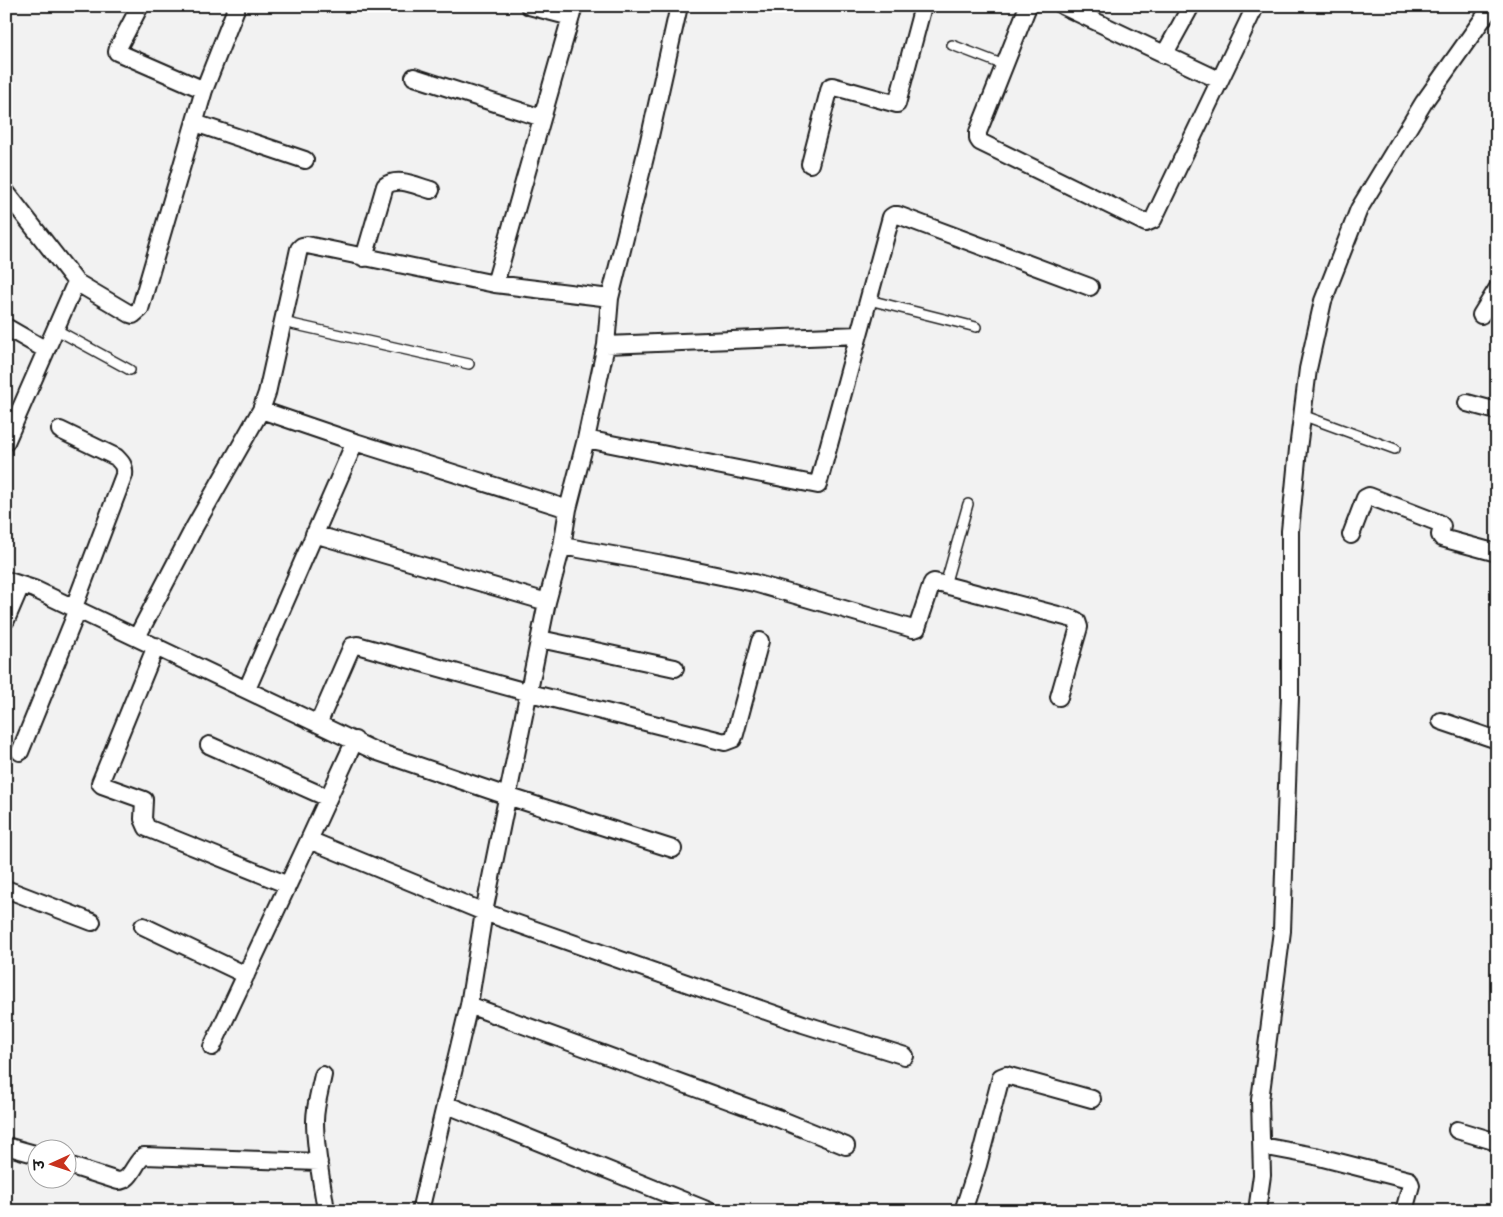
<svg xmlns="http://www.w3.org/2000/svg" width="1503" height="1217" viewBox="0 0 1503 1217" font-family="'Architects Daughter','Playpen Sans Deva',sans-serif">
<rect width="100%" height="100%" fill="#f2f2f2"/>
<filter id="ink" filterUnits="userSpaceOnUse"><feTurbulence type="fractalNoise" baseFrequency=".02" numOctaves="2"/><feDisplacementMap in="SourceGraphic" scale="10" xChannelSelector="R" yChannelSelector="G"/><feConvolveMatrix kernelMatrix="1 2 1 2 8 2 1 2 1" color-interpolation-filters="sRGB"/></filter>
<g filter="url(#ink)">
<g fill="none" stroke-linecap="round" stroke-linejoin="round">
<defs>
<path id="service" d="M952,45L1004,65
M869,300L976,327
M283,322L469,364
M55,329L130,370
M1302,415L1395,449
M945,585L968,504"/>
<path id="minor" d="M140,6L118,48L117,52L204,90
M529,6L571,17
M1028,6L978,132V139L980,142L1146,223L1153,220L1254,9
M1063,6L1219,80
M1164,55L1191,6
M414,77L542,118
M195,123L305,160
M810,164L830,87L832,86L897,104L923,6
M6,192L76,282L6,442
M364,258L385,186C398,176 416,186 431,190
M76,282L130,314L133,315L140,309L204,90L237,6
M495,284L574,6
M1481,315L1497,289
M6,327L46,350
M606,345L859,335
M1467,403L1497,411
M261,410L355,442
M60,430L116,457C122,463 125,466 124,475L74,607
M586,439L606,345L610,298
M314,534L547,602
M1351,535L1365,498L1369,496L1439,523L1442,526L1440,535L1442,538L1497,553
M562,546L663,564L754,583L913,629L917,628L932,583L934,582L1073,619L1077,621L1079,627L1059,697
M6,580L34,589L375,751L507,796L673,849
M6,620L21,585
M137,637L195,526L261,410L267,393L299,249L302,246L307,245L495,284L610,298L648,145L679,6
M540,639L675,668
M156,646L100,783L102,785L144,800L143,819L147,828L288,885
M247,689L355,442L568,509
M1441,721L1497,740
M318,724L352,646L357,645L530,693L725,742L733,739L735,734L760,641
M209,745L328,798
M20,752L78,609
M309,840L484,912L803,1024L905,1056
M6,889L92,922
M143,926L246,975
M469,1005L777,1118L846,1146
M212,1047L309,840L355,740
M323,1075C320,1090 315,1106 315,1121C315,1151 322,1182 326,1211
M445,1104L709,1211
M1457,1130L1497,1142
M6,1146L38,1155
M1262,1146L1315,1156L1409,1180L1411,1185L1404,1211
M68,1165L118,1181C132,1181 134,1162 144,1156L319,1162
M420,1211L469,1005L484,912L547,602L562,546L568,509L586,439L818,485L891,217L894,215H898L1090,287
M963,1211L978,1165L1001,1077L1006,1075L1092,1099
M1257,1211L1262,1175L1260,1100L1282,931L1290,698V531L1298,449L1308,369L1323,301L1359,209L1424,102L1492,6"/>
</defs>
<use href="#service" stroke="#1c1c1c" stroke-width="12"/>
<use href="#minor" stroke="#1c1c1c" stroke-width="20"/>
<use href="#service" stroke="#fff" stroke-width="9"/>
<use href="#minor" stroke="#fff" stroke-width="16"/>
</g>
</g>
<rect width="1503" height="1217" fill="none" stroke="#fff" stroke-width="25"/>
<rect x="12" y="12" width="1478" height="1192" fill="none" stroke="#1c1c1c" stroke-width="2" filter="url(#ink)"/>
<g transform="translate(52 1164) rotate(267)"><circle r="24" fill="#ffffff" stroke="#a4a4a4"/>
<path d="M0-4L9 19L0 12L-9 19Z" fill="#c8321e"/>
<text y="-8" font-size="14" font-weight="bold" text-anchor="middle" fill="#1c1c1c">उ</text>
</g>
</svg>
